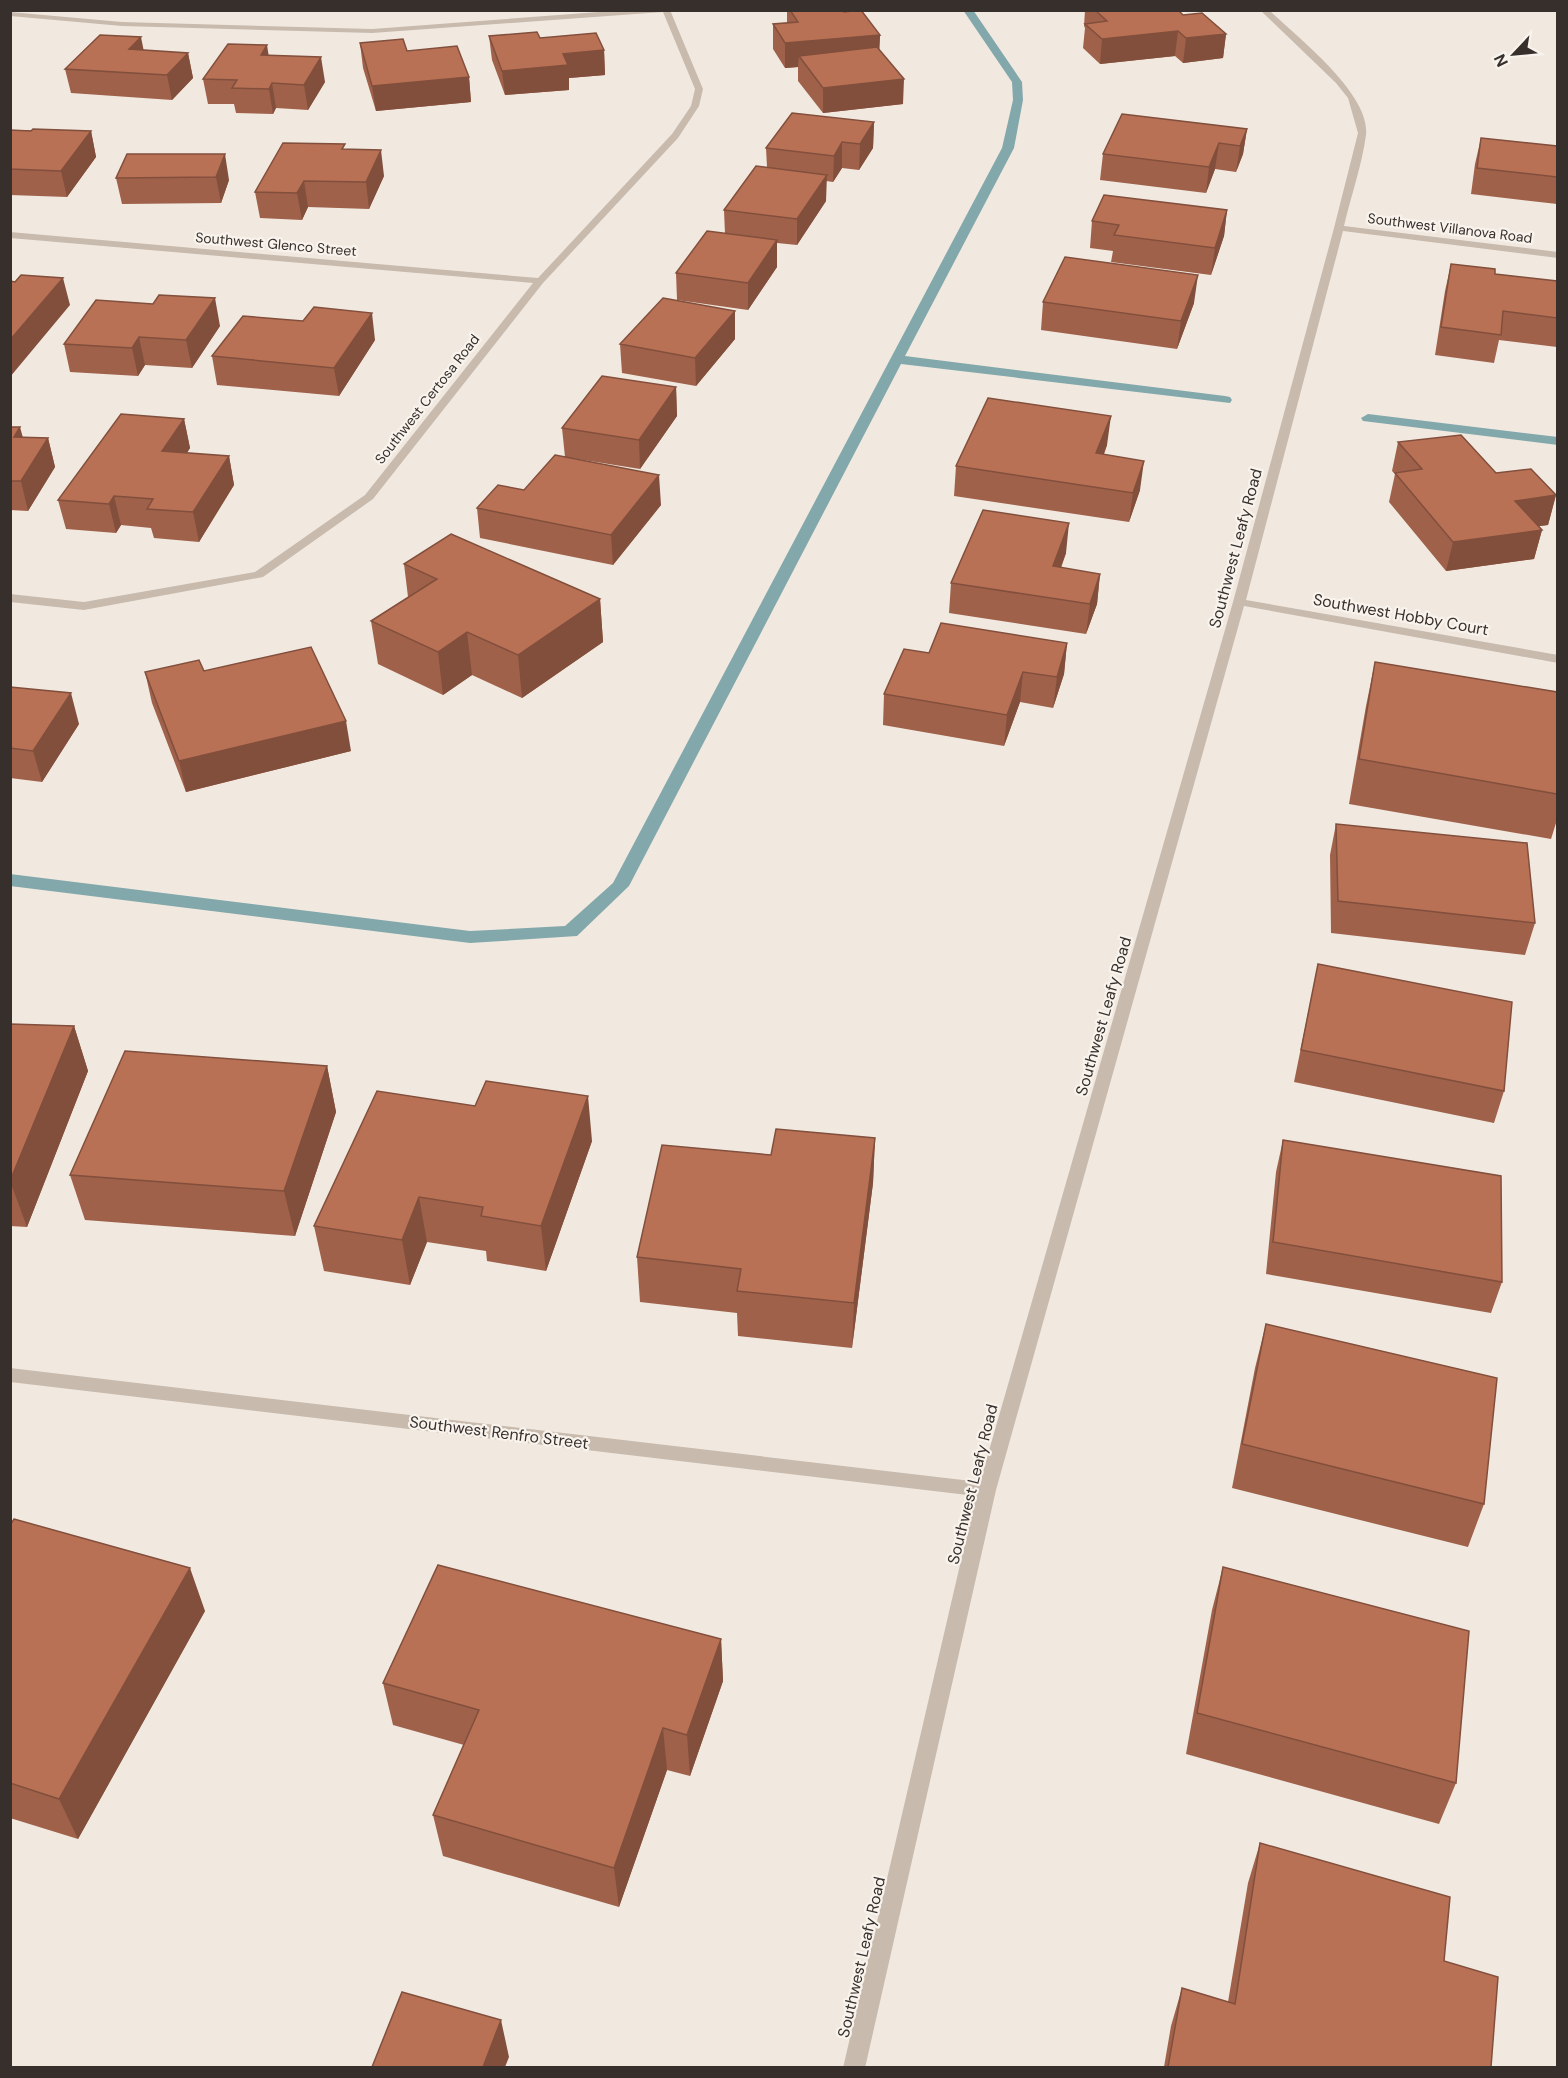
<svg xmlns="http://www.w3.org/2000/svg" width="1568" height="2078" viewBox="0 0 1568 2078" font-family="'DM Sans',sans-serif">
<rect width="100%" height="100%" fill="#f1e9e0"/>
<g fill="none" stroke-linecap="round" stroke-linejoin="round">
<path fill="#82a8ab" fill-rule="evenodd" d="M963,10H973L1022,82L1023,100L1014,148L905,356L1225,396L1230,397L1232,400L1230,403L901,364L629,886L577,936L470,943L10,886V874L470,931L565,926L613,883L1002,148L1013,100L1012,82Z
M1368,414L1558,437V445L1363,421L1361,418Z"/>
<path fill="#c8baad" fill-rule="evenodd" d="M625,10H670L703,89L699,106L678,138L543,283L373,499L263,577L84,610L10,602V594L84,602L255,572L365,495L533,283L10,238V232L538,278L672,134L691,106L695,89L663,12L372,33L122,26L10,16V12L122,22L372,29Z
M1260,10H1269C1297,37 1371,94 1366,135C1362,165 1351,196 1344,226L1558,252V258L1343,231L1246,600L1558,655V663L1244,606L996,1490L865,2068H843L976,1496L10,1382V1368L980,1482L1233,602L1334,228L1358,133L1348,98L1336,83Z"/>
</g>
<path fill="#9f614a" d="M787,10H843L880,35L879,50L903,104L823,113L798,81V67L785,68L773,49V24L787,23Z
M1085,10H1178L1183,15L1226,34L1223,58L1183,63L1175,56L1100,64L1083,48L1085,28L1084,26Z
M489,36L540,38L604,50L605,75L569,78V90L505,95L492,60Z
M360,43L407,51L469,77L471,102L376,111L363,68Z
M143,50L188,53L193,78L172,100L71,93L65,69Z
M269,55L325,82L308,110L276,108L273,114L236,113L234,104H208L203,79Z
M874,122L873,148L859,170L842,168L833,182L826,181V201L797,245L777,243V267L748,310L677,300L676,273L725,234L724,210L767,167L766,148Z
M1247,129L1243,154L1236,172L1215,169L1206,193L1100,180L1103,154Z
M10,130L91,131L96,157L67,197L10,195Z
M1481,138L1557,146V204L1471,194L1475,164Z
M345,149L384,176L369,209L308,207L302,220L260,218L255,192Z
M127,154L229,180L221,203L122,204L116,178Z
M1227,210L1224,236L1211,275L1111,262L1113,251L1090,248L1092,221Z
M1451,264L1495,274L1557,281V347L1499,340L1494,363L1435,355L1445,291Z
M1043,302L1194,303L1177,349L1041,330Z
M153,304L220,326L192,368L145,365L138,376L70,372L64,344Z
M735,311V339L696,386L622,373L620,344Z
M375,340L339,396L217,385L212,356Z
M676,387L677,416L640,469L571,458L661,505L613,565L480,538L477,508L524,490L565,457L562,428Z
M184,419L190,448L187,453L229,456L234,485L199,542L154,538L151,528L121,525L116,533L66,529L58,500Z
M10,427L23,437L48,438L55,467L28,511L10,510Z
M1398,442L1496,473L1556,495L1548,525L1539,526L1542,530L1534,559L1446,571L1389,502L1395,474L1392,471Z
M1107,445L1104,454L1140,490L1129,522L954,496L956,466Z
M1066,553L1061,568L1100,574L1097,604L1086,634L949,613L951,583Z
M404,564L600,599L603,642L522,698L472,675L443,695L378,664L371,621L408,597Z
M1067,643L1064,674L1053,708L1020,702L1004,746L883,725L884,694L929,653Z
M1375,662L1557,692V820L1551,839L1349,804L1366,706Z
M204,671L351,751L186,792L152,703L145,672Z
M10,687L79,724L42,782L10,778Z
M1336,824L1535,923L1525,955L1331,933L1330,855Z
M1318,964L1504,1091L1494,1123L1294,1082Z
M10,1024L74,1026L88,1071L27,1227L10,1226Z
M327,1066L336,1112L295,1236L85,1220L70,1175Z
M875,1138L873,1183L852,1348L738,1336L737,1313L640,1302L637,1257L771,1155Z
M1283,1140L1502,1282L1491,1313L1266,1274L1276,1172Z
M592,1141L546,1271L487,1261L486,1251L427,1242L410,1285L324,1271L314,1226Z
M1266,1324L1484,1504L1468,1547L1232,1488L1255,1368Z
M10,1525L205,1611L78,1839L10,1818Z
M1223,1567L1456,1783L1439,1824L1186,1754L1212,1610Z
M721,1639L723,1681L690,1776L667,1770L619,1907L443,1856L433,1815L464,1745L393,1725L383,1683Z
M1260,1843L1444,1961L1491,2067H1164L1171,2026L1182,1988L1228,2002L1248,1883Z"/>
<path fill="#824f3c" d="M1178,31L1175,56L1100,64L1102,39Z
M1226,34L1223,58L1183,63L1186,38Z
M880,35L879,59L799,56L798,67L785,68V43Z
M141,37L146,62L134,74L129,49Z
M267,45L271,70L261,55Z
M604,50L605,75L569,78V90L505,95L502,71L563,54Z
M188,53L193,78L172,100L167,75Z
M321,57L325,82L308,110L304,85Z
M469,77L471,102L376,111L372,86Z
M904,79L903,104L823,113V88Z
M272,83L276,108L273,114L269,89Z
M874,122L873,148L859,170L860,144Z
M1247,129L1243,154L1236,172L1240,146Z
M91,131L96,157L67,197L61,171Z
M842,142V168L833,182L834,156Z
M1219,143L1215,169L1206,193L1209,167Z
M381,150L384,176L369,209L366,182Z
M225,154L229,180L221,203L216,177Z
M827,175L826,201L797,245V219Z
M304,181L308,207L302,220L297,193Z
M1227,210L1224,236L1211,275L1215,248Z
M777,240V267L748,310V283Z
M1198,275L1194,303L1177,349L1181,321Z
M63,278L70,305L10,377V340Z
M215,298L220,326L192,368L186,340Z
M735,311V339L696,386L695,358Z
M372,313L375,340L339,396L334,368Z
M139,337L145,365L138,376L132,348Z
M676,387L677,416L640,469L639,440Z
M1111,416L1107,445L1093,483L1096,453Z
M184,419L190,448L169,480L162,451Z
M20,427L28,456L14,437Z
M48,438L55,467L28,511L21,481Z
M229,456L234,485L199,542L193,512Z
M1144,461L1140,490L1129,522L1133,493Z
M659,475L661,505L613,565L611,535Z
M1556,495L1548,525L1508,530L1515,501Z
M114,496L121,525L116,533L109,504Z
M1069,523L1066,553L1050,596L1053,566Z
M1542,530L1534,559L1446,571L1453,542Z
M1100,574L1097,604L1086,634L1090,604Z
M600,599L603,642L522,698L518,655Z
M467,632L472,675L443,695L438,652Z
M1067,643L1064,674L1053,708L1057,677Z
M1023,672L1020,702L1004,746L1007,715Z
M71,693L79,724L42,782L33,751Z
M346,721L351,751L186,792L179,761Z
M74,1026L88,1071L27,1227L10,1181Z
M327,1066L336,1112L295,1236L284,1191Z
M588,1096L592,1141L546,1271L541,1226Z
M875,1138L873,1183L852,1348L854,1303Z
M419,1197L427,1242L410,1285L402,1240Z
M190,1568L205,1611L78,1839L59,1799Z
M721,1639L723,1681L690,1776L687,1735Z
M663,1728L667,1770L619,1907L614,1868Z
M501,2020L509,2057L505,2067H483Z"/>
<path fill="#b97156" stroke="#824f3c" stroke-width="1.5" d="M790,10H843L844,12L861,10L880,35L785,43L773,24L798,22Z
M1095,10H1178L1183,15L1202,13L1226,34L1186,38L1178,31L1102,39L1085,24L1107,21Z
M537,32L540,38L596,33L604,50L563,54L568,65L502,71L489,36Z
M100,35L141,37L129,49L188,53L167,75L65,69Z
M403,39L407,51L457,46L469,77L372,86L360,43Z
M228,44L267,45L261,55L321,57L304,85L272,83L269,89L232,88L237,80L203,79Z
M877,47L904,79L823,88L799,56Z
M792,113L874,122L860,144L842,142L834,156L766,148Z
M1122,114L1247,129L1240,146L1219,143L1209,167L1103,154Z
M33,129L91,131L61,171L10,169V130L31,131Z
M1481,138L1557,146V177L1477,168Z
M283,143L345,144L342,149L381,150L366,182L304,181L297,193L255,192Z
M127,154H225L216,177L116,178Z
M756,166L827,175L797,219L724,210Z
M1104,195L1227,210L1215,248L1114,235L1119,225L1092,221Z
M707,231L777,240L748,283L676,273Z
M1065,257L1198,275L1181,321L1043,302Z
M1451,264L1495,269V274L1557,281V318L1503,311L1501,335L1441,327Z
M21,275L63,278L10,340V281L15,282Z
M159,295L215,298L186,340L139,337L132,348L64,344L96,300L153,304Z
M663,298L735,311L695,358L620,344Z
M314,307L372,313L334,368L212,356L243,316L303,321Z
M602,376L676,387L639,440L562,428Z
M988,398L1111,416L1096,453L1144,461L1133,493L956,466Z
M121,414L184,419L162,451L229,456L193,512L147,509L153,499L114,496L109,504L58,500Z
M10,427H20L14,437L48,438L21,481H10Z
M1461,435L1496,473L1531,469L1556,495L1515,501L1542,530L1453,542L1395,473L1422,469L1398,442Z
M555,455L659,475L611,535L477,508L498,485L524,490Z
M983,510L1069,523L1053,566L1100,574L1090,604L951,583Z
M451,534L600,599L518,655L467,632L438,652L371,621L437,579L404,564Z
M941,623L1067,643L1057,677L1023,672L1007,715L884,694L904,649L929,653Z
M311,647L346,721L179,761L145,672L199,660L204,671Z
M1375,662L1557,692V794L1359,759Z
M10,687L71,693L33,751L10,748Z
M1336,824L1527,843L1535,923L1338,901Z
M1318,964L1512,1002L1504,1091L1301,1050Z
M10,1024L74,1026L10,1181Z
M125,1051L327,1066L284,1191L70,1175Z
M486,1081L588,1096L541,1226L481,1216L483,1207L419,1197L402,1240L314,1226L377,1091L475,1106Z
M776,1129L875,1138L854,1303L737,1291L741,1269L637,1257L662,1145L771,1155Z
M1283,1140L1501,1176L1502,1282L1273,1242Z
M1266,1324L1497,1378L1484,1504L1242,1444Z
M14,1519L190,1568L59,1799L10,1783V1525Z
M438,1565L721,1639L687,1735L663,1728L614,1868L433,1815L479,1710L383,1683Z
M1223,1567L1469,1631L1456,1783L1197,1713Z
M1260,1843L1450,1897L1444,1961L1498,1977L1491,2067H1168L1182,1988L1235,2004Z
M402,1992L501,2020L483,2067H372Z"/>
<g text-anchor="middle" stroke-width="4.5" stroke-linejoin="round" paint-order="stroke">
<g font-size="14" fill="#372f2b" stroke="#f8f3ed">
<text transform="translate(1450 228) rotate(7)" y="5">Southwest Villanova Road</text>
<text transform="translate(276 244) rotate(5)" y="5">Southwest Glenco Street</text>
<text transform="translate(427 399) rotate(-52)" y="5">Southwest Certosa Road</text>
</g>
<g font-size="16" fill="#372f2b" stroke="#f8f3ed">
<text transform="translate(1235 548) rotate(-75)" y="6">Southwest Leafy Road</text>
<text transform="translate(1401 614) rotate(10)" y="6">Southwest Hobby Court</text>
<text transform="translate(1103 1016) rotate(-74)" y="6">Southwest Leafy Road</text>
<text transform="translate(499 1432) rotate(7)" y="6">Southwest Renfro Street</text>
<text transform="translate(972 1484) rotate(-76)" y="6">Southwest Leafy Road</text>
<text transform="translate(861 1957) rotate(-77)" y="6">Southwest Leafy Road</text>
</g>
</g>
<rect width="1568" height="2078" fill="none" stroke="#372f2b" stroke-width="24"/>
<g transform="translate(1514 54) rotate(244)" stroke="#f8f3ed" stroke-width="4.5" paint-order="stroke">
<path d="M0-4.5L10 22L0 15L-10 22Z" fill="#372f2b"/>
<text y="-9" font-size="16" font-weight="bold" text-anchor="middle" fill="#372f2b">N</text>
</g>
</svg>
